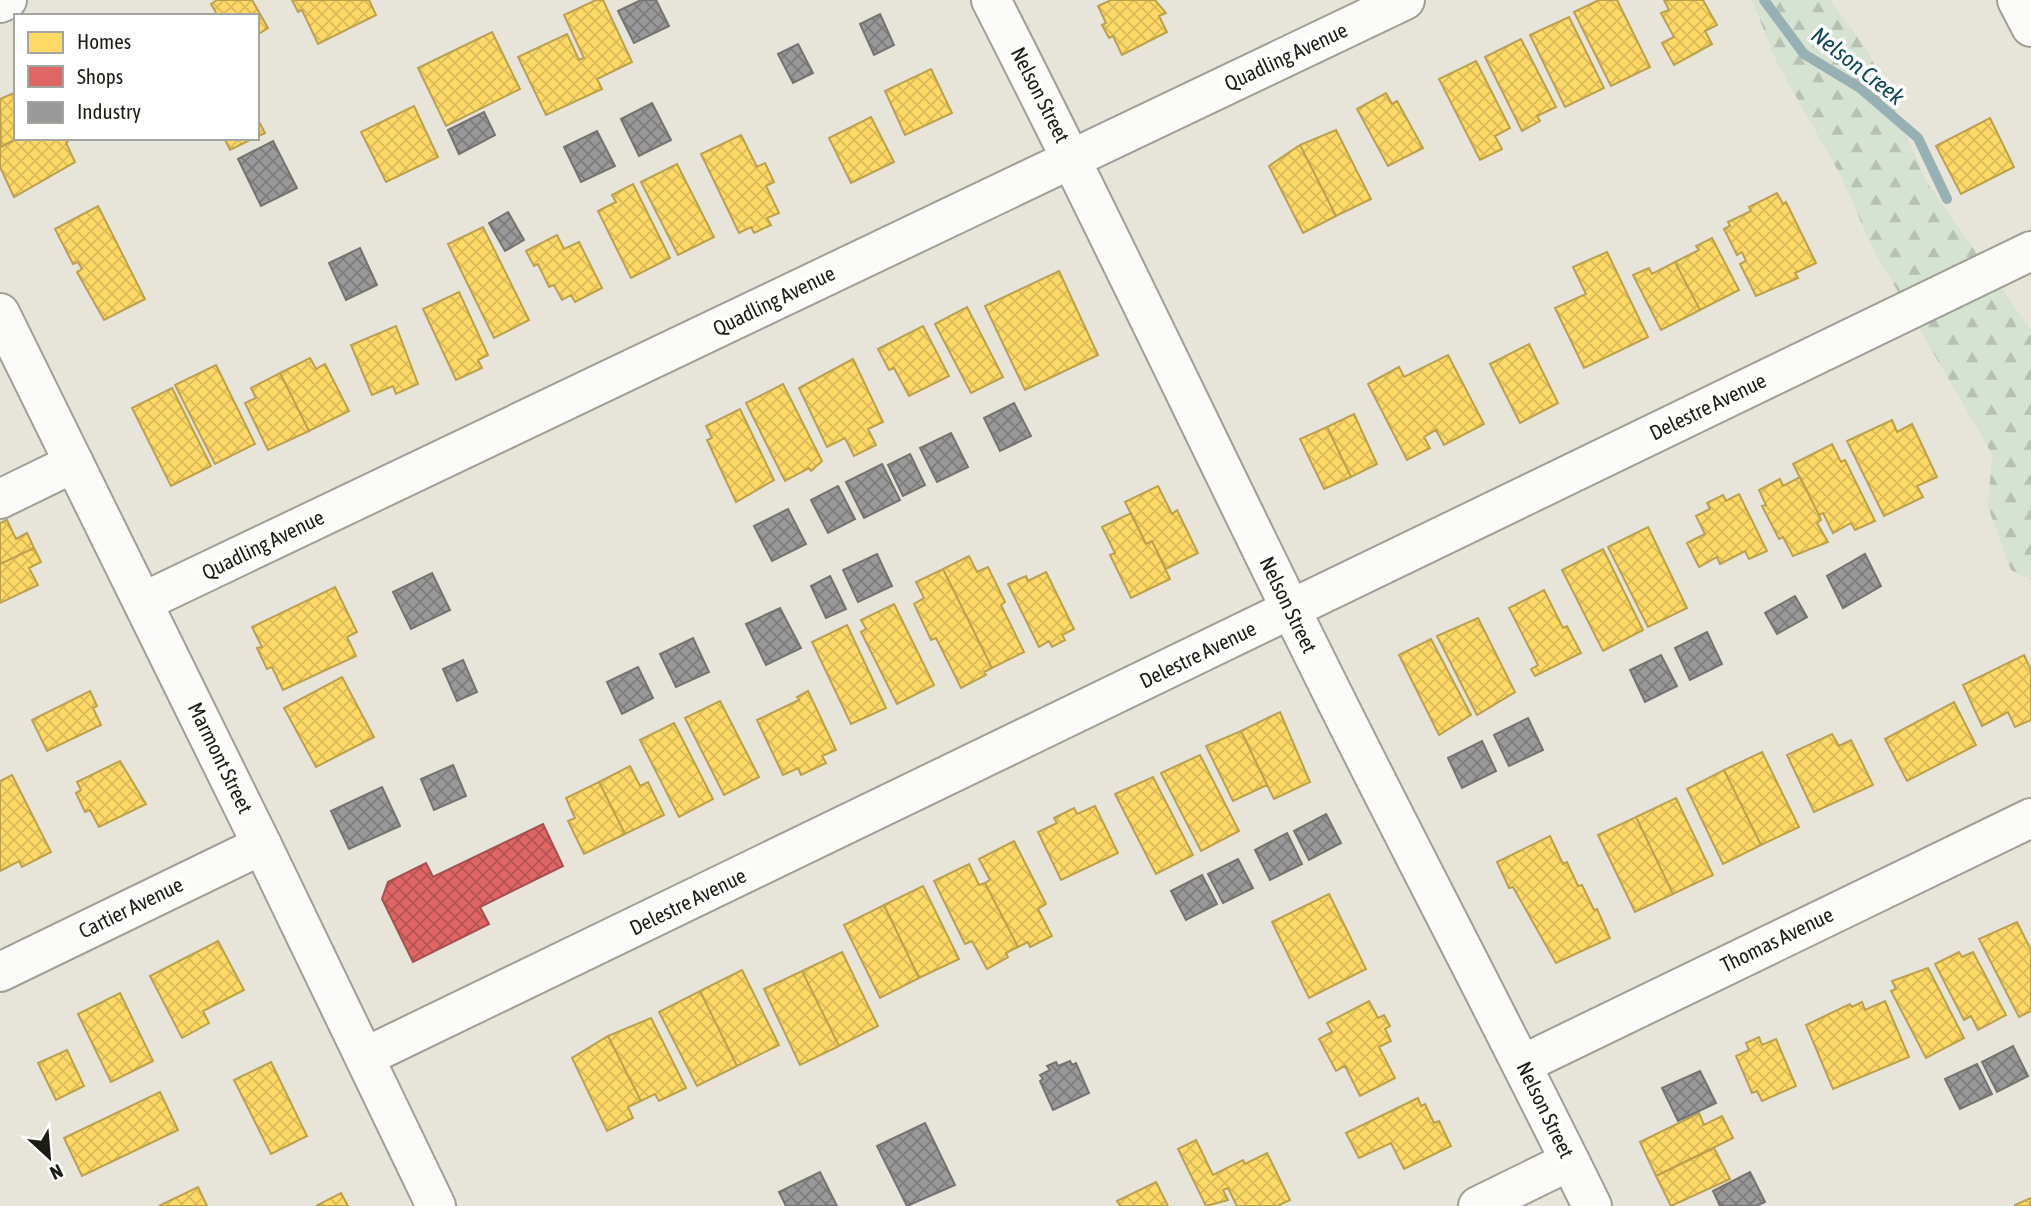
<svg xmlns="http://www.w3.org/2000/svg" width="2031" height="1206" viewBox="0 0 2031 1206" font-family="'Asap Condensed',sans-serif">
<defs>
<pattern id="forest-firs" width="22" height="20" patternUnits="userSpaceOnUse" patternTransform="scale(1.75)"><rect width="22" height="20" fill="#d6e2d2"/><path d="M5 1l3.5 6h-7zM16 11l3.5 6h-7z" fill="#b7c1b3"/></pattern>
<pattern id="homes-cross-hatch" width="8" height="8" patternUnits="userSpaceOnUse" patternTransform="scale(1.75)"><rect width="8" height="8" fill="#ffd966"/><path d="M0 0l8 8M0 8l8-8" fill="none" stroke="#daba58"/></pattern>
<pattern id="shops-cross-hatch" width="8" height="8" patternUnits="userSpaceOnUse" patternTransform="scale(1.75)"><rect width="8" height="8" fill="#e06666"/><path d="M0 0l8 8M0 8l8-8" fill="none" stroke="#b55353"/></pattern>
<pattern id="industry-cross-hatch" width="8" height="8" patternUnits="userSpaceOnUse" patternTransform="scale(1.75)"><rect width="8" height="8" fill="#999"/><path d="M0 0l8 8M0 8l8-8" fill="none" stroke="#7c7c7c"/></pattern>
</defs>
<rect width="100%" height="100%" fill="#e7e4da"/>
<path fill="url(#forest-firs)" d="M1752,0H1830L1868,51L1928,184L2031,330V580L2011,570L1988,507L1992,454L1872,247L1841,176L1777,63Z"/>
<path fill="url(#homes-cross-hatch)" stroke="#bba04d" stroke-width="2" d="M217,0H252L268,28L257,35V16H218L211,4Z
M292,0H369L376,15L318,44L302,10L298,12Z
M596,0H603L632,62L597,79L602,89L546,115L518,57L567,34L579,60L584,58L564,15Z
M1111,0H1155L1166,13L1159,16L1167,32L1122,55L1113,36L1109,38L1102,25L1106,23L1098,6Z
M1599,0H1617L1650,67L1611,86L1574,12Z
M1664,0H1703L1717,25L1705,31L1712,44L1674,65L1662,43L1674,37L1661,13L1669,10Z
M1569,17L1604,88L1565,107L1530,35Z
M492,32L520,89L446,126L418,68Z
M1521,39L1556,107L1537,116L1540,121L1522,131L1485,57Z
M1476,61L1510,128L1495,136L1502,149L1480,160L1439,79Z
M931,69L952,113L905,135L885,91Z
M16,92V138H18L1,147L0,99Z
M1386,93L1392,104L1397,101L1423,148L1388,166L1357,109Z
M414,106L438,157L386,182L361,132Z
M871,117L894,162L851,183L829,138Z
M257,118L265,133L257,137Z
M1990,118L2014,167L1961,194L1936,146Z
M1336,130L1371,199L1336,216L1300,145Z
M741,135L757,167L765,163L774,182L766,186L779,213L767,218L771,225L754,233L751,227L739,233L701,154Z
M18,138H71L66,143L75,162L14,197L0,167V147Z
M224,138H254L230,150Z
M1300,145L1336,216L1303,233L1269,166Z
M677,164L714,237L678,255L641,182Z
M633,184L670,258L631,278L598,211L616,202L612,195Z
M1777,193L1783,204L1786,202L1816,263L1795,273L1798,278L1756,296L1740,264L1746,261L1742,252L1737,255L1724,229L1730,226L1728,222L1751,211L1749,207Z
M98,206L145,299L104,320L77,272L82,269L78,262L73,264L55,229Z
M483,227L529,320L494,338L448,244Z
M557,235L564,249L579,242L602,288L575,302L571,295L562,300L554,285L549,287L538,264L534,266L526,251Z
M1712,238L1739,290L1700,310L1675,262L1699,250L1696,246Z
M1607,252L1648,337L1584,368L1555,308L1586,294L1573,267Z
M1675,262L1700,310L1661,330L1633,275L1649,268L1652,274Z
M1059,271L1098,355L1025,390L985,306Z
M459,292L488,355L478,360L482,368L456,380L423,309Z
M967,307L1003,377L971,393L935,324Z
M396,326L418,384L396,394L393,386L372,395L351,345Z
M923,326L949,376L909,396L894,368L889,370L878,349Z
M1529,344L1558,403L1520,423L1490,364Z
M1448,355L1484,424L1444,445L1436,430L1424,437L1430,448L1407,460L1368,384L1399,367L1404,377Z
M310,358L316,369L325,364L349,411L309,431L280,373Z
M853,359L883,422L868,429L876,445L854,456L845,438L827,447L799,388Z
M216,365L255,444L215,464L175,385Z
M280,373L309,431L268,450L245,403L256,398L251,388Z
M783,384L822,461L811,471L809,468L785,481L746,403Z
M172,388L211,466L171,486L132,408Z
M740,409L774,480L736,502L707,440L712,438L706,426Z
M1354,414L1377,464L1351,477L1327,427Z
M1892,420L1897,432L1912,424L1937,477L1917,486L1923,497L1884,516L1847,441Z
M1327,427L1351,477L1324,489L1300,439Z
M1832,444L1841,462L1845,460L1875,521L1855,530L1851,523L1833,533L1823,513L1819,515L1793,464Z
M1800,477L1819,515L1821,520L1817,523L1828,542L1793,556L1783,537L1779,539L1762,506L1766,505L1759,490L1780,479L1783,486Z
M1158,486L1172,514L1177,510L1198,553L1166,569L1152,541L1146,544L1125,502Z
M1739,494L1767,551L1749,559L1745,551L1720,564L1717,557L1699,567L1687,543L1705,534L1696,516L1710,509L1707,503L1723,495L1726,501Z
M1131,513L1146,544L1152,541L1170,579L1131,598L1110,555L1115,553L1102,527Z
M7,520L16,539L27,533L34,548L0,564V523Z
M1648,527L1687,608L1648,627L1608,547Z
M34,548L41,562L29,568L38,585L0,603V564Z
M1603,549L1643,630L1603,651L1562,570Z
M969,556L977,572L988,567L1005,602L1001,605L1024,652L992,668L943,569Z
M943,569L992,668L984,672L986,675L961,688L936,638L931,640L914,604L924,598L916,582Z
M1046,572L1074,629L1062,635L1065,640L1052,647L1049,641L1039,647L1008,584L1026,576L1028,581Z
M335,587L357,632L347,637L356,656L283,690L272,667L267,669L257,648L262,647L252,627Z
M1544,590L1563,628L1567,626L1581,653L1535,676L1531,669L1538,665L1509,608Z
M894,604L934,685L897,704L861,632L866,629L861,620Z
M1478,618L1515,692L1477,715L1437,636Z
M847,625L886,708L851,724L812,642Z
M1431,639L1471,715L1439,735L1399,655Z
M2024,655L2031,670V720L2015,727L2008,712L1982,726L1963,685Z
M342,677L374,737L316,767L284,708Z
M90,691L97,706L93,708L101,725L47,751L32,720Z
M808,691L836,750L822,756L826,763L801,775L798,768L783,775L757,720L799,700L797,697Z
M720,701L759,777L724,795L685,718Z
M1954,702L1976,745L1907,781L1885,739Z
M1280,712L1310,782L1274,799L1241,731Z
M674,723L713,799L679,817L640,740Z
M1241,731L1267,785L1233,801L1206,746Z
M1832,734L1839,746L1851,740L1873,785L1814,812L1787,755Z
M1762,752L1799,827L1761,845L1724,770Z
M1200,755L1239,831L1201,851L1161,773Z
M120,761L146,804L99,827L90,810L85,812L76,793L81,790L77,782Z
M630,766L640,786L648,782L664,815L625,834L599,782Z
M1724,770L1761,845L1723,864L1687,789Z
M12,775L51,852L22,867L19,861L0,871V781Z
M1153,777L1193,855L1156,874L1115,794Z
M599,782L625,834L584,854L568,821L575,818L566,798Z
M1676,798L1713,875L1673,894L1636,817Z
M1095,806L1118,853L1061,880L1038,832L1057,823L1054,818L1074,808L1077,814Z
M1636,817L1673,894L1635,912L1598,835Z
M1550,836L1563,864L1567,862L1578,886L1582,885L1594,910L1597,909L1610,938L1556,963L1513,887L1509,888L1497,862Z
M1014,841L1046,904L1038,909L1052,936L1030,947L1028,942L1018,947L985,883L990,880L979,859Z
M969,864L979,885L985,883L1018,947L1006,953L1008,957L987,969L972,941L965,944L934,881Z
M923,886L959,959L919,978L884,905Z
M1329,894L1366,969L1309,998L1272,922Z
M884,905L919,978L880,998L844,925Z
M2017,922L2031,950V1011L2019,1017L1979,939Z
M218,941L244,990L203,1011L209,1023L182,1038L150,976Z
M842,952L878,1026L839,1046L802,971Z
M1959,952L1962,957L1973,952L2006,1015L1978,1030L1971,1016L1964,1020L1935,964Z
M1928,968L1964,1038L1926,1058L1891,991L1896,989L1892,981Z
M742,970L779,1045L737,1066L700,991Z
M802,971L839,1046L800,1065L764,989Z
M700,991L737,1066L697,1086L659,1012Z
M120,993L153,1061L111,1082L78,1014Z
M1369,1001L1378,1018L1384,1015L1390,1026L1385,1029L1391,1041L1379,1047L1395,1078L1360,1096L1345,1066L1336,1071L1319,1039L1332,1032L1327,1023Z
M1885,1001L1909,1057L1833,1089L1806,1025L1850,1004L1852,1007L1862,1002L1865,1010Z
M651,1018L686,1088L659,1101L655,1094L641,1101L608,1036Z
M608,1036L641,1101L628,1107L633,1118L607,1131L572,1058Z
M1759,1037L1762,1045L1776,1039L1796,1086L1762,1101L1757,1091L1752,1093L1736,1056L1749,1050L1746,1043Z
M67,1050L84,1086L56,1100L38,1063Z
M271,1062L307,1136L271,1154L234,1080Z
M160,1092L178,1130L82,1176L64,1138Z
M1418,1098L1421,1106L1425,1104L1434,1123L1439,1121L1451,1146L1404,1169L1391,1143L1359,1158L1346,1133Z
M1699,1113L1704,1125L1722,1116L1733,1138L1656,1176L1640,1142Z
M1196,1140L1213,1175L1243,1160L1245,1164L1267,1153L1290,1200L1277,1206H1237L1228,1188L1223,1190L1228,1200L1206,1206L1178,1149Z
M1714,1148L1730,1179L1671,1206L1656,1176Z
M1156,1182L1168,1206H1120L1117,1201Z
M198,1187L207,1206H159Z
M341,1193L348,1206H316Z
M2031,1198V1206H2015V1205Z"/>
<path fill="url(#shops-cross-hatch)" stroke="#a5504d" stroke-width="2" d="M543,824L563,866L480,907L489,924L413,962L382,899L388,882L426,863L433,877Z"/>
<path fill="url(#industry-cross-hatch)" stroke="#747371" stroke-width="2" d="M641,0H656L669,26L634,43L618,11Z
M880,14L894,45L874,55L860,24Z
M798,44L813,73L793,83L778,54Z
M652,103L671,140L639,156L621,119Z
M484,112L495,135L459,154L448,130Z
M597,131L615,166L581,182L564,147Z
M273,141L297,188L261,206L238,159Z
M508,212L524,240L505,251L489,223Z
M360,248L377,285L346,300L329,263Z
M1014,403L1031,436L1000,451L984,418Z
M951,433L968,467L937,482L920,448Z
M910,454L925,485L903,496L888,465Z
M882,464L900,500L864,518L846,482Z
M838,486L855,519L828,533L811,500Z
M788,509L806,544L772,561L754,526Z
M877,554L892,586L858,602L843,570Z
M1865,554L1881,586L1843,608L1827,576Z
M432,573L450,610L411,629L393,592Z
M830,576L846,609L826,618L811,586Z
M1795,596L1807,617L1777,634L1765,613Z
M780,608L801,648L766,665L746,624Z
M1707,632L1722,664L1690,680L1675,648Z
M693,638L709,672L676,687L660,654Z
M1661,655L1677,686L1645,702L1630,670Z
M463,660L477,692L457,701L443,669Z
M638,667L653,698L622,714L607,682Z
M1528,718L1543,750L1509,766L1494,735Z
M1482,741L1496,771L1462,788L1448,758Z
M453,765L466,796L434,810L421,779Z
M382,787L400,826L349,849L331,811Z
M1326,814L1341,843L1309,860L1294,831Z
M1287,833L1302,864L1270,880L1255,850Z
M1238,859L1253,888L1223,903L1208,874Z
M1202,875L1217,904L1186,920L1171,891Z
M2013,1046L2028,1076L1997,1092L1982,1062Z
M1070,1061L1072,1065L1076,1063L1089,1093L1053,1110L1040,1081L1043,1079L1040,1075L1050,1070L1047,1066L1056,1062L1058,1066Z
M1977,1064L1992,1094L1960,1109L1945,1079Z
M1700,1071L1716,1103L1678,1121L1662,1088Z
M925,1123L955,1185L907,1206L877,1146Z
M820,1172L837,1206H786L779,1192Z
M1750,1172L1765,1202L1756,1206H1720L1713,1191Z"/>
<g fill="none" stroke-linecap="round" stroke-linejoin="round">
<path stroke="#96b0b4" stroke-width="10" d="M1764,0L1804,54L1860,88L1918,138L1947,199"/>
<defs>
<path id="minor" d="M991,0C1100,213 1202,430 1308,644C1401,833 1500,1018 1592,1206
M2017,0L2031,27
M0,3L7,0
M0,499L74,463
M143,602L1405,0
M0,972L262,845
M365,1057L2031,251
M1523,1064L2031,818
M1478,1206L1570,1161"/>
<path id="major" d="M0,313L262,845L436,1206"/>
</defs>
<use href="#minor" stroke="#a09e96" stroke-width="42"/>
<use href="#major" stroke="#a09e96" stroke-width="42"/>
<use href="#minor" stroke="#fbfbf9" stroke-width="38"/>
<use href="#major" stroke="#fbfbf9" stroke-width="38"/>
</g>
<g text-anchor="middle" stroke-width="7" stroke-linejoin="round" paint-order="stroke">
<g font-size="21" fill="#1c1b14" stroke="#fff">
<text transform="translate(1286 57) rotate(-25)" y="7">Quadling Avenue</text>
<text transform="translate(1040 95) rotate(63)" y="7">Nelson Street</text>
<text transform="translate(774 301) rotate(-26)" y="7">Quadling Avenue</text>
<text transform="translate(1708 407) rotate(-26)" y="7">Delestre Avenue</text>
<text transform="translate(263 545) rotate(-26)" y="7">Quadling Avenue</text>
<text transform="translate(1288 605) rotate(64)" y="7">Nelson Street</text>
<text transform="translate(1198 655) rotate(-26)" y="7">Delestre Avenue</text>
<text transform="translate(220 758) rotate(64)" y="7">Marmont Street</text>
<text transform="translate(688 902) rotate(-26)" y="7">Delestre Avenue</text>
<text transform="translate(131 908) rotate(-26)" y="7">Cartier Avenue</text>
<text transform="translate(1777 940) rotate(-26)" y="7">Thomas Avenue</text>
<text transform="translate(1545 1110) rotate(64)" y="7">Nelson Street</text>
</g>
<g font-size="23" font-style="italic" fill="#0f4754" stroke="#fff">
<text transform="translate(1858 66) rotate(38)" y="8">Nelson Creek</text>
</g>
</g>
<rect x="14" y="14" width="245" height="126" fill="#ffffff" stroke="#a4a4a1" stroke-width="2"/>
<rect x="28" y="32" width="35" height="21" fill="#ffd966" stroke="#a4a4a1" stroke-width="2"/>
<text x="77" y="49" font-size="21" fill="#1c1b14">Homes</text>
<rect x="28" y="66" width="35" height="21" fill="#e06666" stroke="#a4a4a1" stroke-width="2"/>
<text x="77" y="84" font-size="21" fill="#1c1b14">Shops</text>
<rect x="28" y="102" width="35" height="21" fill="#999999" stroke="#a4a4a1" stroke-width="2"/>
<text x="77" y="119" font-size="21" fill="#1c1b14">Industry</text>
<g transform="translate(49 1157) rotate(154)" stroke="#ffffff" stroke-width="5" paint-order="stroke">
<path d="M0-5L12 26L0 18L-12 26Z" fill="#1c1b14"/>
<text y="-10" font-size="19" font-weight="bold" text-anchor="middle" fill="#1c1b14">N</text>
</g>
</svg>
